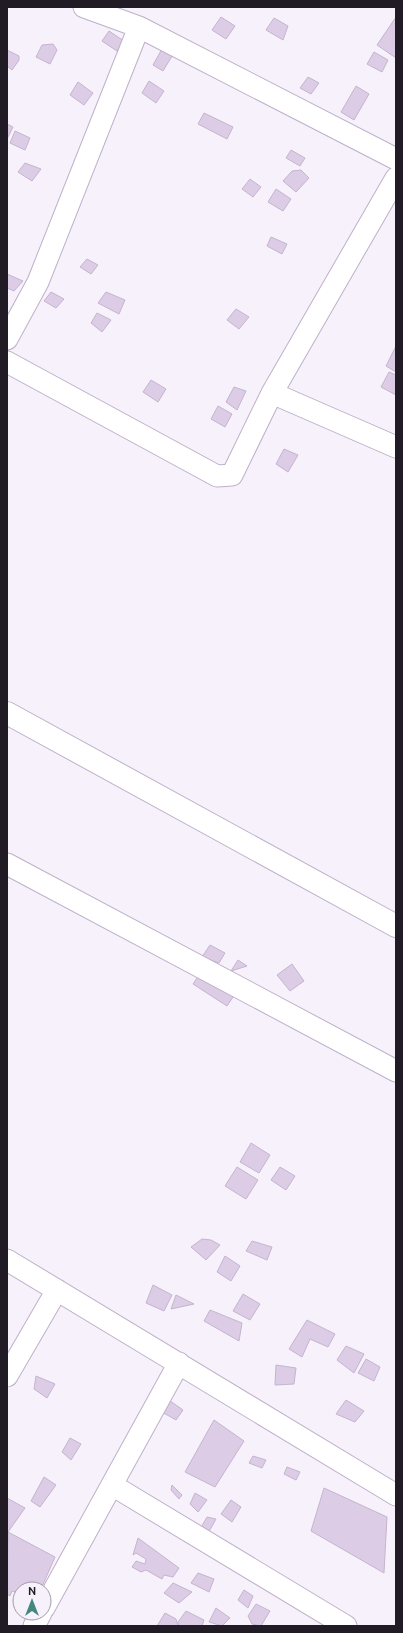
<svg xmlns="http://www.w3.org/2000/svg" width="403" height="1633" viewBox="0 0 403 1633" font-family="Ubuntu,sans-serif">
<rect width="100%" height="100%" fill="#f7f1fb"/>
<path fill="#dccce6" stroke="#c4b5ce" d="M221,17L235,26L226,39L212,30Z
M396,17V58L377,45Z
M274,18L288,26L283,40L266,30Z
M109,31L124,41L117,51L102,41Z
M53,44L57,50L50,64L36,57L42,45Z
M163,47L174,53L163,71L153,65Z
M7,50L19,56V60L12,70L7,66Z
M374,52L388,60L382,72L367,64Z
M308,77L319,83L311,94L300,88Z
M149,81L164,91L156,103L142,93Z
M78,82L93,93L84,105L70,95Z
M356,86L369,94L354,120L341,112Z
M204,113L233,127L227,139L198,124Z
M7,124L13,127L7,139Z
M15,131L30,138L25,150L10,143Z
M291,150L305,158L300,166L286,158Z
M25,163L41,169L32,181L18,172Z
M301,170L309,178L296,192L283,181L292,171Z
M250,179L261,187L253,197L242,189Z
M276,189L291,199L283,211L268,202Z
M271,237L287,244L282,254L267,246Z
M87,259L98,265L91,274L80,267Z
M7,274L23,281L14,291L7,288Z
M51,292L64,299L56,308L44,301Z
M106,292L125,300L119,314L98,303Z
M236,309L249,317L239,329L227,320Z
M97,313L111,320L102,332L91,323Z
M396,346V372L386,366Z
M389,372L396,375V395L381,387Z
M151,380L166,389L158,402L143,392Z
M234,387L246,391L237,410L226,402Z
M218,406L232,414L225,427L211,419Z
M284,449L298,455L288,472L276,464Z
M210,945L225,953L219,963L202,957Z
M238,960L247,966L231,971Z
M292,964L304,981L290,991L277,975Z
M203,969L237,991L227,1006L193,984Z
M251,1143L270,1155L259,1173L240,1162Z
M237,1167L258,1180L246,1199L225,1186Z
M280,1167L295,1176L286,1190L271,1180Z
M202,1239L211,1240L220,1245L206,1260L191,1247Z
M252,1241L272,1247L267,1260L246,1251Z
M225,1256L240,1266L231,1281L217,1272Z
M153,1285L172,1295L164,1311L146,1303Z
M243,1294L260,1304L250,1320L233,1311Z
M176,1295L194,1304L171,1309Z
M210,1310L242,1323L239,1341L204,1321Z
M307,1320L335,1334L328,1347L310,1339L302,1357L289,1349Z
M346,1346L364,1354L354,1373L337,1360Z
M366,1359L380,1367L374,1381L358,1373Z
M276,1365L296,1368L294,1384L275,1385Z
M36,1376L55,1384L47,1398L34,1389Z
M166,1398L183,1410L176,1420L162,1412Z
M346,1400L364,1411L355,1422L336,1414Z
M214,1420L244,1441L215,1487L185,1472Z
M70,1438L81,1444L71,1460L62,1452Z
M253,1456L266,1460L262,1468L249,1463Z
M287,1467L300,1472L296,1480L284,1474Z
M44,1477L56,1485L40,1507L31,1501Z
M172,1485L182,1495L179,1499L171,1490Z
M324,1488L387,1517L384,1573L311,1531Z
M195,1493L207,1500L198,1512L190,1504Z
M7,1498L25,1508L8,1532H7Z
M231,1500L241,1507L232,1522L221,1514Z
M207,1517L216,1519L207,1535L199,1531Z
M8,1532L55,1557L41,1589H20V1594L12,1591L10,1596L7,1594Z
M138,1538L179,1568L173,1577L164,1575L162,1579L146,1570L141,1572L132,1567L136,1561L145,1564L146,1559L136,1553L133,1555Z
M198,1573L214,1579L209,1592L191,1583Z
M173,1583L192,1592L179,1603L164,1593Z
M244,1590L253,1596L248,1608L238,1600Z
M256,1604L270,1611L261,1626L252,1624L248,1616Z
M216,1608L230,1618L222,1626L209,1622Z
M186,1611L204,1620L202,1626H178V1622Z
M165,1613L176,1619L178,1626H157Z"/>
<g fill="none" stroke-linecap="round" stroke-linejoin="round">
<defs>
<path id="minor" d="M84,7L139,27L396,159
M7,339L38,282L139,27
M7,362L217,476L232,475L272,393L396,178
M272,393L396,447
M7,864L396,1071
M7,1260L396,1495
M7,1376L57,1290
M112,1485L346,1626
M44,1608L179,1363
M34,1626L41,1613"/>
<path id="tertiary" d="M7,713L396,926"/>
</defs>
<use href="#minor" stroke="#bfb0c9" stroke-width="23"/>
<use href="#tertiary" stroke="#bfb0c9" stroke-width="24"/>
<use href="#minor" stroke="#fff" stroke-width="21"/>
<use href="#tertiary" stroke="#fff" stroke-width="22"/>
</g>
<rect width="403" height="1633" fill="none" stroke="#211b25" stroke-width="16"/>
<g transform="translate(32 1601)"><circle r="19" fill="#f7f1fb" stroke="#a19ba5"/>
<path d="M0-3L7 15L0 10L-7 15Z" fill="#428881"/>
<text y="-6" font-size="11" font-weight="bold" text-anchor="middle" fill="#211b25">N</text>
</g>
</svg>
